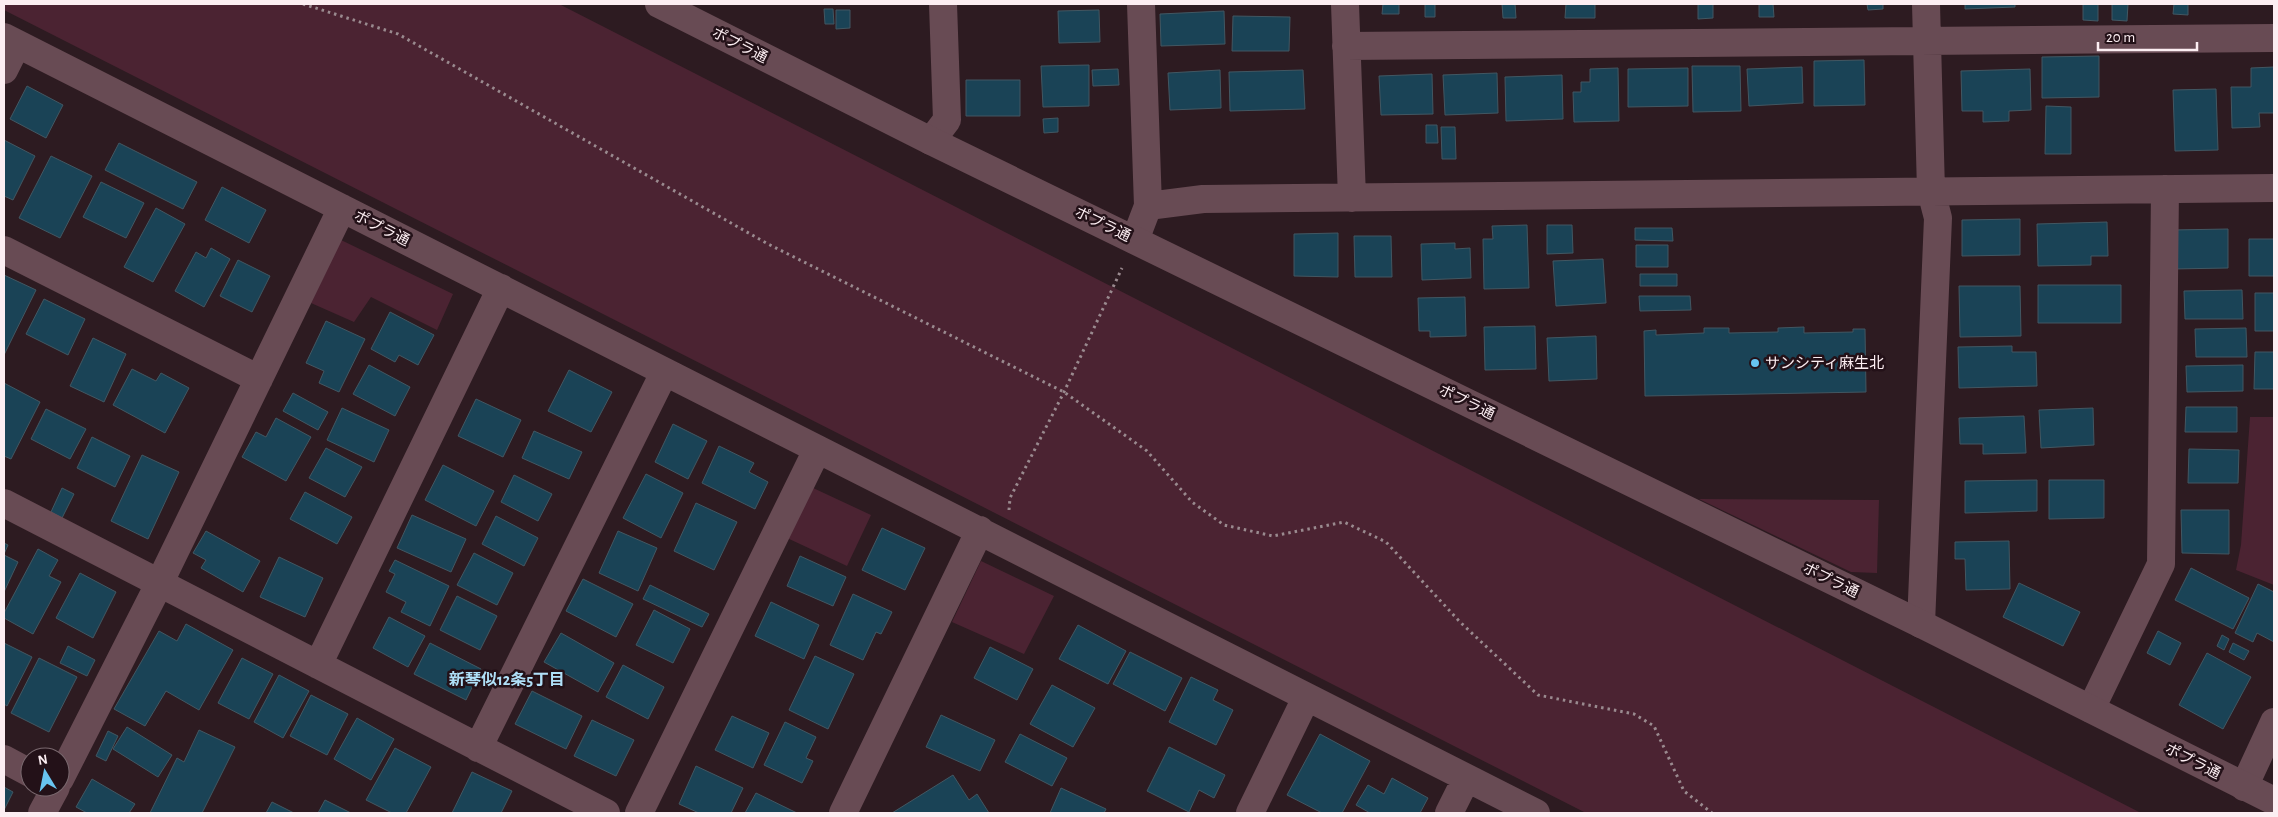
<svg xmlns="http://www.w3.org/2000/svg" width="2278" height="817" viewBox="0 0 2278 817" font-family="'Alegreya Sans','Noto Sans JP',sans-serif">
<rect width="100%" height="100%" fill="#2d1b21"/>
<path fill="#4b2332" d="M4,4H559L2141,813H1586L4,10Z
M341,240L453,294L437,330L371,297L354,322L311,303Z
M2250,417H2274V585L2236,570L2241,545Z
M811,487L871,515L847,566L785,537Z
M1699,499L1879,500L1877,573L1851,572Z
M981,561L1054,596L1024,654L952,622Z"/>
<path fill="#1a4356" stroke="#425762" d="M1383,4H1399V14H1382Z
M1425,4H1435V17H1425Z
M1502,4H1515L1516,18H1503Z
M1566,4H1595V18H1565Z
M1698,4H1713V18L1698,19Z
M1759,4H1773L1774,17H1759Z
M1867,4H1883V9L1868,10Z
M1965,4H2015V7L1965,9Z
M2083,4H2098V21L2083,20Z
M2112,4H2128L2127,21L2112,20Z
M2174,4H2188V15L2173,14Z
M824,9H833L834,24H825Z
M836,10H850V28L836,29Z
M1099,10L1100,42L1059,43L1058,11Z
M1224,11L1225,44L1161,46L1160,14Z
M1233,16L1290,17L1289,51H1232Z
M2099,56V97L2042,98V57Z
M1864,60L1865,105L1814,106V61Z
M1089,65V106L1043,107L1041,66Z
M1692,66H1740L1741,111L1693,112Z
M1802,67L1803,103L1749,106L1747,69Z
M2274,67V113H2259L2260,127L2232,128L2231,87H2251V68Z
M1618,68L1619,121L1574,122L1573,92H1581V82H1590V69Z
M1688,68V106L1628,107V69Z
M1118,69L1119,85L1093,86L1092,70Z
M2030,69L2031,110L2009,111V121L1983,122V111H1962L1961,71Z
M1220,70L1221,108L1170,110L1168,73Z
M1303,70L1305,109L1230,111L1229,72Z
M1497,73L1498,113L1445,115L1443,75Z
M1432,74L1433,114L1381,115L1379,76Z
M1562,75L1563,119L1506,121L1505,77Z
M966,80H1020V116H966Z
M27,86L63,105L46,138L10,119Z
M2216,89L2218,150L2175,151L2173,90Z
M2046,106L2071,107V154H2045Z
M1058,118V132L1044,133L1043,119Z
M1426,125H1437L1438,143H1426Z
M1441,127H1455L1456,159H1442Z
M4,140L35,156L13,200L4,196Z
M119,143L197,182L183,209L105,170Z
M51,156L92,176L60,238L19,218Z
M101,182L144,203L126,238L83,217Z
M222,187L266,210L249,243L205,220Z
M156,208L185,224L153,282L124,267Z
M2020,219V255L1962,256V220Z
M2107,222L2108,256H2091V265L2038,266L2037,224Z
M1527,225L1529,288L1484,289L1483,239H1493L1492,226Z
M1547,225H1572L1573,253L1547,254Z
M1635,228H1672L1673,241L1635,240Z
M2228,229V268L2172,269V230Z
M1338,233V277L1294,276V234Z
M1354,236H1391L1392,277H1355Z
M2249,239H2274V276H2249Z
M1455,243V249L1470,248L1471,278L1422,280L1421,244Z
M1636,245H1668V267H1636Z
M211,248L230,259L204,307L175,291L196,252L206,258Z
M1603,259L1606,303L1556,306L1553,261Z
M238,260L270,276L252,312L220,296Z
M1640,274H1677V286H1640Z
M4,275L36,290L4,355Z
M2038,285H2121V323H2038Z
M1959,286H2020L2021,336L1960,337Z
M2242,290L2243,319H2185L2184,291Z
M2255,293H2274V331H2255Z
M1639,296H1690L1691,310L1640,311Z
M1465,297L1466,336L1430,337V331H1419L1418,298Z
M44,299L85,319L68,355L26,334Z
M390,312L434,335L418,365L399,355L395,362L371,349Z
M326,321L365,339L339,392L319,383L324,371L306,363Z
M1535,326L1536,369L1485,370L1484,327Z
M1804,327V333L1853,332V329H1865L1866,392L1645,396L1644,331L1656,330V335L1704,333V328H1729V333L1778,332V328Z
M2246,328L2247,357H2196L2195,329Z
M1596,336L1597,379L1549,381L1547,338Z
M93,338L126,354L104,402L70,386Z
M2012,346V352H2036L2037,386L1959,388L1958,347Z
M2255,352H2274V389H2254Z
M369,365L410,387L395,416L353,394Z
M2243,365V391L2187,392L2186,366Z
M132,369L156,381L161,373L189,388L165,433L113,405Z
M569,370L612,392L591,432L548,411Z
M4,383L40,402L11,459L4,456Z
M293,393L328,412L318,430L283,411Z
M476,399L521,420L503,457L458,436Z
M2186,407H2237V432H2185Z
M342,408L389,430L374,462L327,440Z
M2093,408L2094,445L2041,448L2039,410Z
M46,409L86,429L70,459L31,439Z
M2024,416L2026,453L1983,454V444H1960L1959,418Z
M276,418L311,437L286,481L242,457L256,432L266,437Z
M673,424L707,441L688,479L655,462Z
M534,431L582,452L569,479L522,458Z
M92,437L130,456L115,487L77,468Z
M719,446L754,463L749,472L768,482L755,509L702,483Z
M326,448L362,467L345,497L309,478Z
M2189,449L2239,450L2238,483H2188Z
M142,455L179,472L148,539L111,521Z
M443,465L494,491L476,526L425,500Z
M646,474L683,493L661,538L623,518Z
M514,475L552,494L538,521L501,502Z
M2037,480V511L1965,513V481Z
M2049,480H2104V518L2049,519Z
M62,488L74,494L62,518L51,512Z
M305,492L352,517L337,544L290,519Z
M696,503L737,522L714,570L674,551Z
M2181,510H2229V554L2182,553Z
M412,515L466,539L451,572L397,548Z
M496,516L538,538L524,566L482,544Z
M882,528L925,548L905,590L862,570Z
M206,531L260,561L243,592L201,568L206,560L193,553Z
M618,531L657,548L638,591L599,573Z
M2009,541L2010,589L1966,590L1965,559H1955V542Z
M4,543L8,545L4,554Z
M38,549L58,560L49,576L61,582L33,634L4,618V613Z
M474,553L513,573L497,605L457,585Z
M4,555L18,562L4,592Z
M800,556L846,577L833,606L787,586Z
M279,557L323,578L305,617L260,597Z
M395,560L449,586L430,626L401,612L406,602L386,592L395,574L389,571Z
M2191,568L2249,598L2233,629L2175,600Z
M80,573L116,592L93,638L56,618Z
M583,579L633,604L616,637L566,611Z
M2019,583L2080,612L2063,646L2003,617Z
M2258,584L2274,592V642L2257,633L2253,642L2235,633Z
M650,585L709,614L702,627L643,599Z
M853,594L892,612L881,634L876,632L863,660L830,645Z
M457,596L497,616L480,650L440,630Z
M771,602L819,625L804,659L755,636Z
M654,610L690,629L673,663L636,645Z
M389,617L425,636L408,667L373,648Z
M186,624L233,650L199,710L166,691L145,726L114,709L159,631L177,641Z
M1078,625L1126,651L1108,684L1059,659Z
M2158,631L2181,643L2170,665L2147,653Z
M561,633L614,663L598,692L544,662Z
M2222,635L2229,639L2224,650L2217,646Z
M4,643L32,657L7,706L4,704Z
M430,643L481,669L466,700L414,674Z
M2233,643L2249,651L2244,660L2229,652Z
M68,646L95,660L87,676L60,663Z
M990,647L1033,669L1017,700L974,678Z
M1130,652L1182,678L1165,711L1113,684Z
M2207,653L2251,677L2223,729L2179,705Z
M815,656L854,674L828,729L789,710Z
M39,658L77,677L49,732L11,713Z
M242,658L273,674L249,719L218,703Z
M623,665L664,687L648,719L606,697Z
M279,675L309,691L283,738L254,722Z
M1191,677L1218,690L1213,700L1233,710L1216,745L1169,722Z
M1052,685L1095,708L1073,747L1030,724Z
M532,691L582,716L566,749L515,724Z
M311,695L348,714L327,755L290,736Z
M941,715L995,740L980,771L926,747Z
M732,716L769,733L753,768L715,750Z
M357,718L394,739L371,780L334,759Z
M592,720L634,740L616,776L574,756Z
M785,722L816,737L806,758L813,761L802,783L764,765Z
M127,727L172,755L158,777L113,749Z
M199,730L235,747L202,813H150L177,758L184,762Z
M108,731L118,736L106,761L96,756Z
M1020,734L1067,758L1052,786L1005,762Z
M1320,734L1370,761L1342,813H1322L1287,795Z
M1169,747L1225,775L1214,798L1199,790L1189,812L1147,791Z
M395,748L431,767L406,813H392L366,800Z
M696,766L743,788L731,813H699L679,804Z
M472,772L512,791L501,813H452Z
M953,775L969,800L977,794L989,813H892Z
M1392,778L1428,798L1420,813H1370L1356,805L1368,785L1384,794Z
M92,779L135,804L129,813H87L76,807Z
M4,787L13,792L4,810Z
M1061,788L1106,809L1104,813H1050Z
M756,793L797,813H745Z
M325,800L351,813H318Z
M272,802L294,813H266Z"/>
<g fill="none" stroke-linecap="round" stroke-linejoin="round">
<path stroke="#9a8a8f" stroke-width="3" stroke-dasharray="2.5 4" stroke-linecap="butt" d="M303,4L398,34L768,244L1064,392L1147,451L1192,502L1224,525L1273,536L1344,522L1386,542L1460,622L1538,695L1634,714L1654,726L1684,791L1712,813
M1009,510L1010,498L1064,392L1122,268"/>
<path stroke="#684b54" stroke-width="28" d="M1141,4L1148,206
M1345,4L1352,198
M4,37L1536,813
M1346,46L2274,38
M4,70L17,44
M931,141L947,120L943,4
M1135,240L1148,206L1203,199L2274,188
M4,250L259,379
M4,503L606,813
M1921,624L1938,218L1931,191L1926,4
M318,665L501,288
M2091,709L2161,564L2165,189
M478,748L664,373
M4,759L30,773
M60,779L159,584L342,208
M2244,787L2274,722
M42,813L56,787
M639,813L817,450
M843,813L980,530
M1250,813L1306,698
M1449,813L1466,779"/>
<path stroke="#684b54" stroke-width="28" d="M659,4L931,141L1921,624L2274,801"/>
</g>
<circle fill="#68c4f0" stroke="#231118" stroke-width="2" cx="1755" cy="363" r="5"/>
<g text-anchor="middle" stroke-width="5" stroke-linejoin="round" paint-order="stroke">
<g font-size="15" fill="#fceef2" stroke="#231118">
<text transform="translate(740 45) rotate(27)" y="5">ポプラ通</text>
<text transform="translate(1103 224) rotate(26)" y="5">ポプラ通</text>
<text transform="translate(382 228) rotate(27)" y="5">ポプラ通</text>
<text transform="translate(1467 402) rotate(26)" y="5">ポプラ通</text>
<text transform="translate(1831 580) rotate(26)" y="5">ポプラ通</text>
<text transform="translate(2193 761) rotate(27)" y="5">ポプラ通</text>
</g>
<g font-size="15" fill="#fceef2" stroke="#231118" text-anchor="start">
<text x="1765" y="368">サンシティ麻生北</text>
</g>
<g font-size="16" font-weight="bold" fill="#b0e0f8" stroke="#231118">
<text x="507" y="685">新琴似12条5丁目</text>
</g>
</g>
<rect width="2278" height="817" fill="none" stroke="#fceef2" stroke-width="10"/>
<g transform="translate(45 772) rotate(350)"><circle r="24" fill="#231118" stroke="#7a696f"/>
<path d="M0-4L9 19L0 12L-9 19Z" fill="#68c4f0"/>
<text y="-8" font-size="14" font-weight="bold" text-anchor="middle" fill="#fceef2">N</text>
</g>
<path d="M2098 42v8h99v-8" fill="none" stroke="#fceef2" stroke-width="2.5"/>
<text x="2106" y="42" font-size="15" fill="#fceef2" stroke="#231118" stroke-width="4" paint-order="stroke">20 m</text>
</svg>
